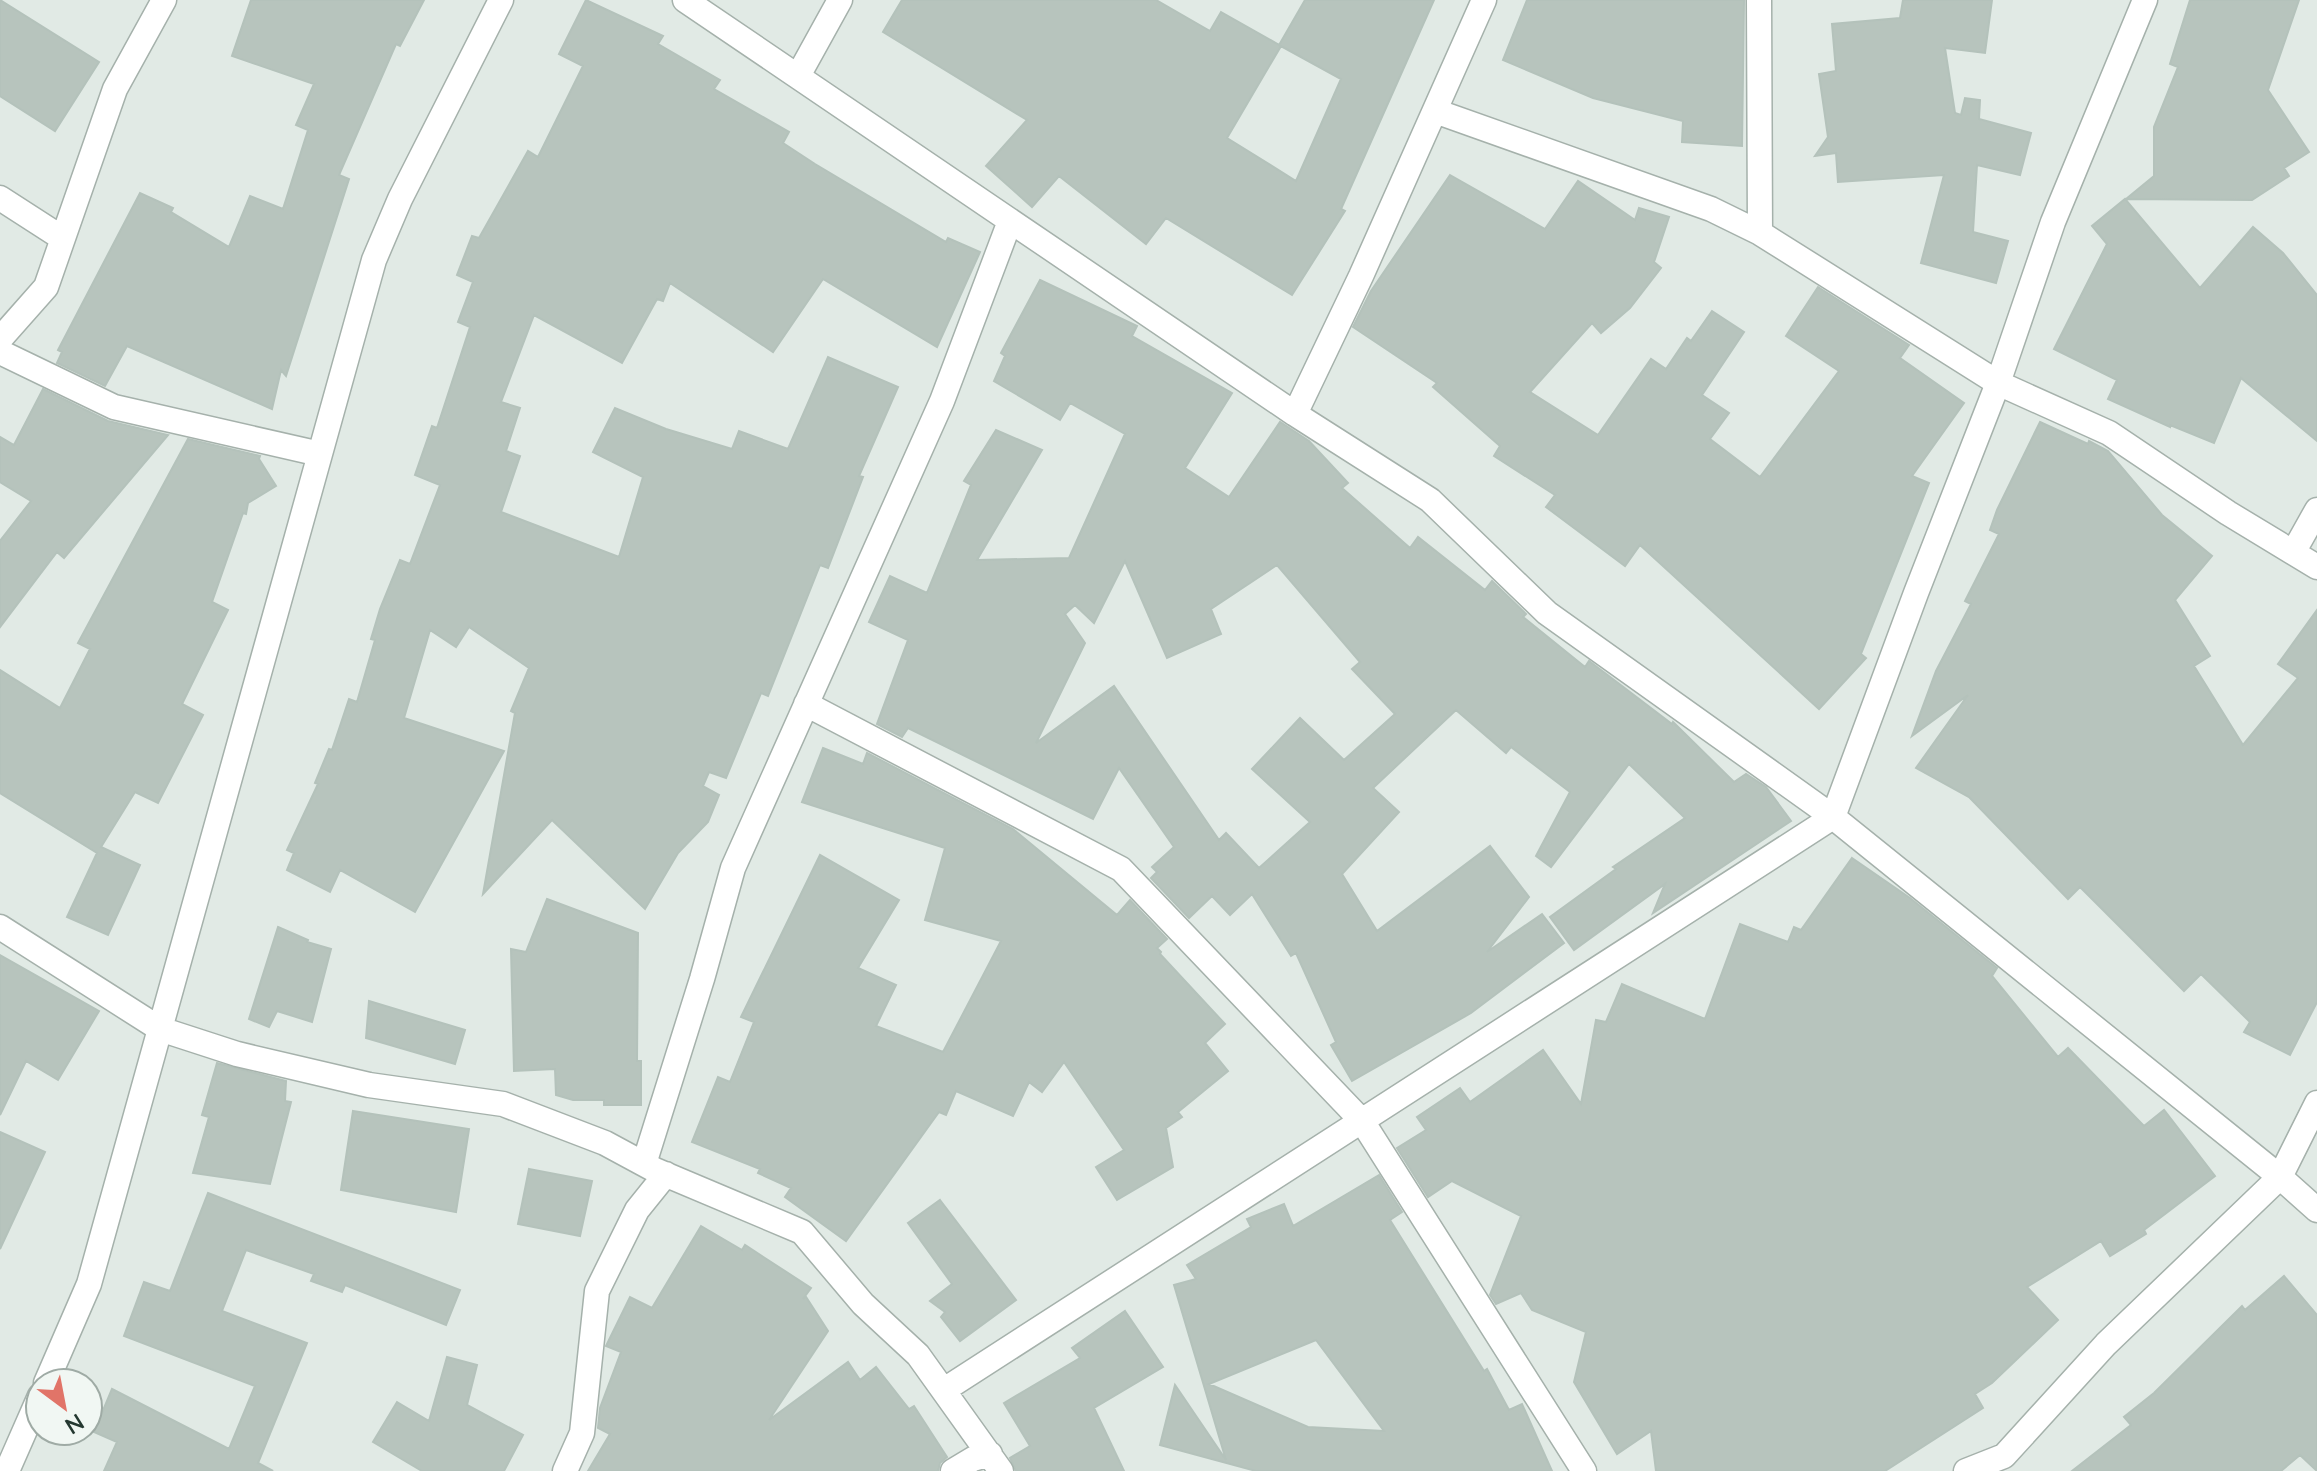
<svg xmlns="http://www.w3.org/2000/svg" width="2317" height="1471" viewBox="0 0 2317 1471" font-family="Lato,sans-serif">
<rect width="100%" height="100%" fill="#e1eae5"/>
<path fill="#b7c4bd" stroke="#b4c2bb" stroke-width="2" fill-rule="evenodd" d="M0,0L99,62L55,131L0,96Z
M251,0H424L400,46L396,44L339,175L349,179L286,376L281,370L272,409L127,346L105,386L57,363L62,352L58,350L140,193L173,208L171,212L229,247L250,196L283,209L308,130L296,125L314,84L232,56Z
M586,0L663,36L658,44L720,80L714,89L789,132L783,143L815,164L946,242L948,238L980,252L937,347L823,279L773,352L670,283L663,301L657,299L622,363L534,315L501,402L520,408L506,451L520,456L501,512L619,557L643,477L593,452L615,408L666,429L732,449L739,431L788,449L828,357L898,387L859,476L863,477L828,568L820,565L768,696L761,693L726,778L709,772L703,786L719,795L708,822L678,853L645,909L552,820L483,894L515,713L511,711L529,668L469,627L456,647L430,630L404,718L504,751L415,912L340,870L330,892L287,870L294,853L287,850L318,784L315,783L329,749L332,750L349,699L357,702L375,640L371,639L380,609L400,560L410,564L440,485L415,475L432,426L437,428L470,327L458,322L473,282L457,275L472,236L479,238L528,151L538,157L583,66L559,54Z
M902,0H1156L1210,31L1221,12L1281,46L1227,138L1296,181L1341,79L1279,45L1305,0H1434L1341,209L1345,211L1292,295L1166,218L1146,244L1059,176L1032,207L986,166L1027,120L883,32Z
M1527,0H1744L1742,146L1682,142L1683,121L1593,98L1503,60Z
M1903,0H1992L1985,53L1945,48L1955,113L1961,115L1965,98L1980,100L1979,119L2031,133L2020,175L1977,165L1973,232L2008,241L1996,283L1921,263L1944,175L1838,182L1836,153L1815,156L1828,137L1819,74L1836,71L1832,24L1900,18Z
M2190,0H2299L2268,90L2309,152L2284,168L2289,176L2252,200L2126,199L2154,176V127L2178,67L2170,64Z
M1450,175L1545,229L1578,181L1635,220L1639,208L1669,217L1654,262L1661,268L1630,308L1601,333L1592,323L1530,392L1598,435L1651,359L1666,369L1687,338L1691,341L1712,311L1744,332L1702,395L1729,413L1710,439L1760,477L1839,371L1786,336L1818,287L1909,345L1900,358L1964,403L1912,476L1929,483L1861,654L1866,658L1819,709L1640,545L1625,566L1546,507L1555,495L1494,456L1500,446L1433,387L1437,383L1353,327L1371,291Z
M2125,199L2200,288L2253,227L2283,253L2317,295V441L2241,378L2214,443L2170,425V427L2108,399L2117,380L2054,349L2107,244L2092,226Z
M1040,280L1137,326L1132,336L1232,393L1185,468L1229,497L1280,422L1309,441L1348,483L1342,488L1410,548L1418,537L1485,590L1492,581L1526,614L1523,617L1585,667L1589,661L1672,724L1673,722L1734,782L1746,774L1766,787L1791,821L1653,913L1665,884L1574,950L1550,917L1616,869L1613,867L1685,818L1629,764L1551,867L1536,856L1570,792L1511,747L1506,753L1456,710L1373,788L1399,812L1342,874L1377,931L1490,846L1529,897L1487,952L1542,914L1564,943L1471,1013L1352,1081L1331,1045L1336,1042L1296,953L1291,956L1252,894L1230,915L1212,896L1189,918L1151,878L1157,872L1152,867L1174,847L1119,768L1093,819L908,728L902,737L877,724L908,640L869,622L890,576L927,593L971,485L964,481L996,430L1042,450L977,560L1069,558L1125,434L1070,403L1060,420L994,381L1005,356L1001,353ZM1125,561L1167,658L1221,634L1211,609L1277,565L1360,662L1352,669L1395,714L1344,760L1300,718L1252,769L1310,822L1259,868L1226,833L1219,840L1114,686L1036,743L1085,643L1065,614L1075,605L1094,623Z
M43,389L108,421L168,435L64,558L57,552L0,627V541L31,501L0,482V437L14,445Z
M2040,422L2088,444L2089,441L2108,451L2162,515L2212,556L2175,600L2210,656L2194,666L2243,745L2298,678L2278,664L2317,610V1002L2290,1055L2244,1032L2250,1022L2201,974L2184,991L2080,887L2068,899L1969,797L1916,768L1968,695L1912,736L1936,671L1971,604L1965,601L1999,534L1990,530L1997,510Z
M188,439L260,456L259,459L276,486L248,503L246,514L243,513L212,602L228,610L182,704L203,715L158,803L135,792L101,847L140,865L108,935L67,917L97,853L0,793V670L60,708L90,649L78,643Z
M823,748L863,764L867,753L1013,829L1117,915L1130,900L1167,939L1157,948L1161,952L1160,954L1225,1024L1205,1043L1228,1071L1178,1112L1182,1117L1166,1128L1173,1167L1117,1200L1096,1167L1124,1150L1064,1062L1042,1092L1029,1082L1013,1116L956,1091L946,1115L939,1112L846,1241L785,1197L791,1188L758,1173L760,1169L692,1142L718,1077L730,1082L754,1022L741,1017L820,855L899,900L858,968L896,985L876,1026L943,1052L1001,941L925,920L945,848L802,802Z
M1852,858L1910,898L1997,968L1992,976L2058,1057L2068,1048L2144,1126L2164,1110L2215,1176L2144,1230L2146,1234L2110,1256L2101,1241L2027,1287L2058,1320L1992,1383L1975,1394L1983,1408L1885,1471H1656L1651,1431L1617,1454L1574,1382L1586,1332L1532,1310L1521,1293L1496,1304L1490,1295L1521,1216L1452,1181L1428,1197L1397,1148L1426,1130L1417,1117L1460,1088L1470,1102L1543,1050L1581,1104L1596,1020L1606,1022L1622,984L1705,1019L1740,924L1788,942L1794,927L1801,930Z
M547,899L638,933L637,1061H641V1105H604V1100H573L556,1095L555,1069L514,1071L511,949L526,952Z
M278,927L308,940L307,942L331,949L312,1022L277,1011L269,1027L249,1019Z
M0,955L99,1011L58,1080L26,1061L0,1115Z
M369,1001L465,1030L455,1064L366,1038Z
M217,1063L286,1081L285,1101L291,1102L270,1184L193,1173L209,1117L202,1115Z
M353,1111L469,1129L456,1212L341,1190Z
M0,1132L45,1152L0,1249Z
M529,1169L592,1181L580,1236L518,1224Z
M1379,1175L1402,1212L1390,1220L1484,1371L1487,1369L1509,1410L1522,1404L1552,1471H1256L1160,1445L1175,1385L1226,1460L1174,1285L1196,1279L1187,1265L1251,1227L1247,1219L1284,1204L1293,1226ZM1316,1340L1384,1431L1308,1427L1209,1384Z
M208,1193L460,1290L446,1325L345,1285L342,1292L311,1281L314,1274L246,1250L222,1311L307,1343L258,1463L273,1471H104L117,1442L94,1432L112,1389L229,1449L255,1386L124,1336L144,1282L170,1291Z
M940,1200L1016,1300L960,1341L941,1317L945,1312L930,1301L952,1284L908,1223Z
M701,1226L742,1250L745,1245L811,1288L803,1299L806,1297L828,1331L769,1420L848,1362L860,1380L876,1367L909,1409L914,1406L947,1457L940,1463L938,1471H588L610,1434L598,1428L600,1408L621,1352L606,1346L630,1297L652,1308Z
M2284,1276L2317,1315V1471L2300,1455L2281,1471H2072L2131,1425L2124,1417L2154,1393L2242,1306L2245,1310Z
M1125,1311L1163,1367L1094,1408L1124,1471H1016L1010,1458L1030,1446L1004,1403L1080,1358L1072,1348Z
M447,1357L477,1365L467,1405L523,1435L504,1471H422L373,1442L397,1402L429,1421Z"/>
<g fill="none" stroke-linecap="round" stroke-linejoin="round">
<defs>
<path id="street" d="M685,0L1295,414L1430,500L1547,613L1833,817L2280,1177L2317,1210
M1759,0L1760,233
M2145,0L2053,222L1998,383L2109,433L2228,513L2317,567
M798,76L840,0
M0,198L62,238
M0,339L46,287L115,89L164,0
M0,352L114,407L320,454
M1295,414L1361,276L1484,0
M2294,551L2317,510
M806,704L1121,869L1362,1121L1584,1471
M0,927L160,1029L237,1054L369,1085L503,1104L605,1143L655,1170L802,1232L863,1304L918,1355L1001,1471
M644,1164L702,979L733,868L942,401L1010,221
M46,1383L89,1284L374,260L400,199L501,0
M944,1390L1833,817L1916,593L1998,383L1760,233L1711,209L1435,111
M7,1471L40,1396
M565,1471L582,1433L597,1291L637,1210L666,1174
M953,1471L973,1459L990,1454
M1966,1471L2004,1456L2106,1344L2280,1177L2317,1103"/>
</defs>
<use href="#street" stroke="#a5b1ab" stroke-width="27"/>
<use href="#street" stroke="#fff" stroke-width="24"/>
</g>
<g transform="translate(64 1407) rotate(148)"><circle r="38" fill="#f1f7f3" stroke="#9faba5" stroke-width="2"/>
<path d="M0-6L14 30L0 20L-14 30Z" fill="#e17468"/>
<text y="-12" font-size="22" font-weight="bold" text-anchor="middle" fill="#243830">N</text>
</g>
</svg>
